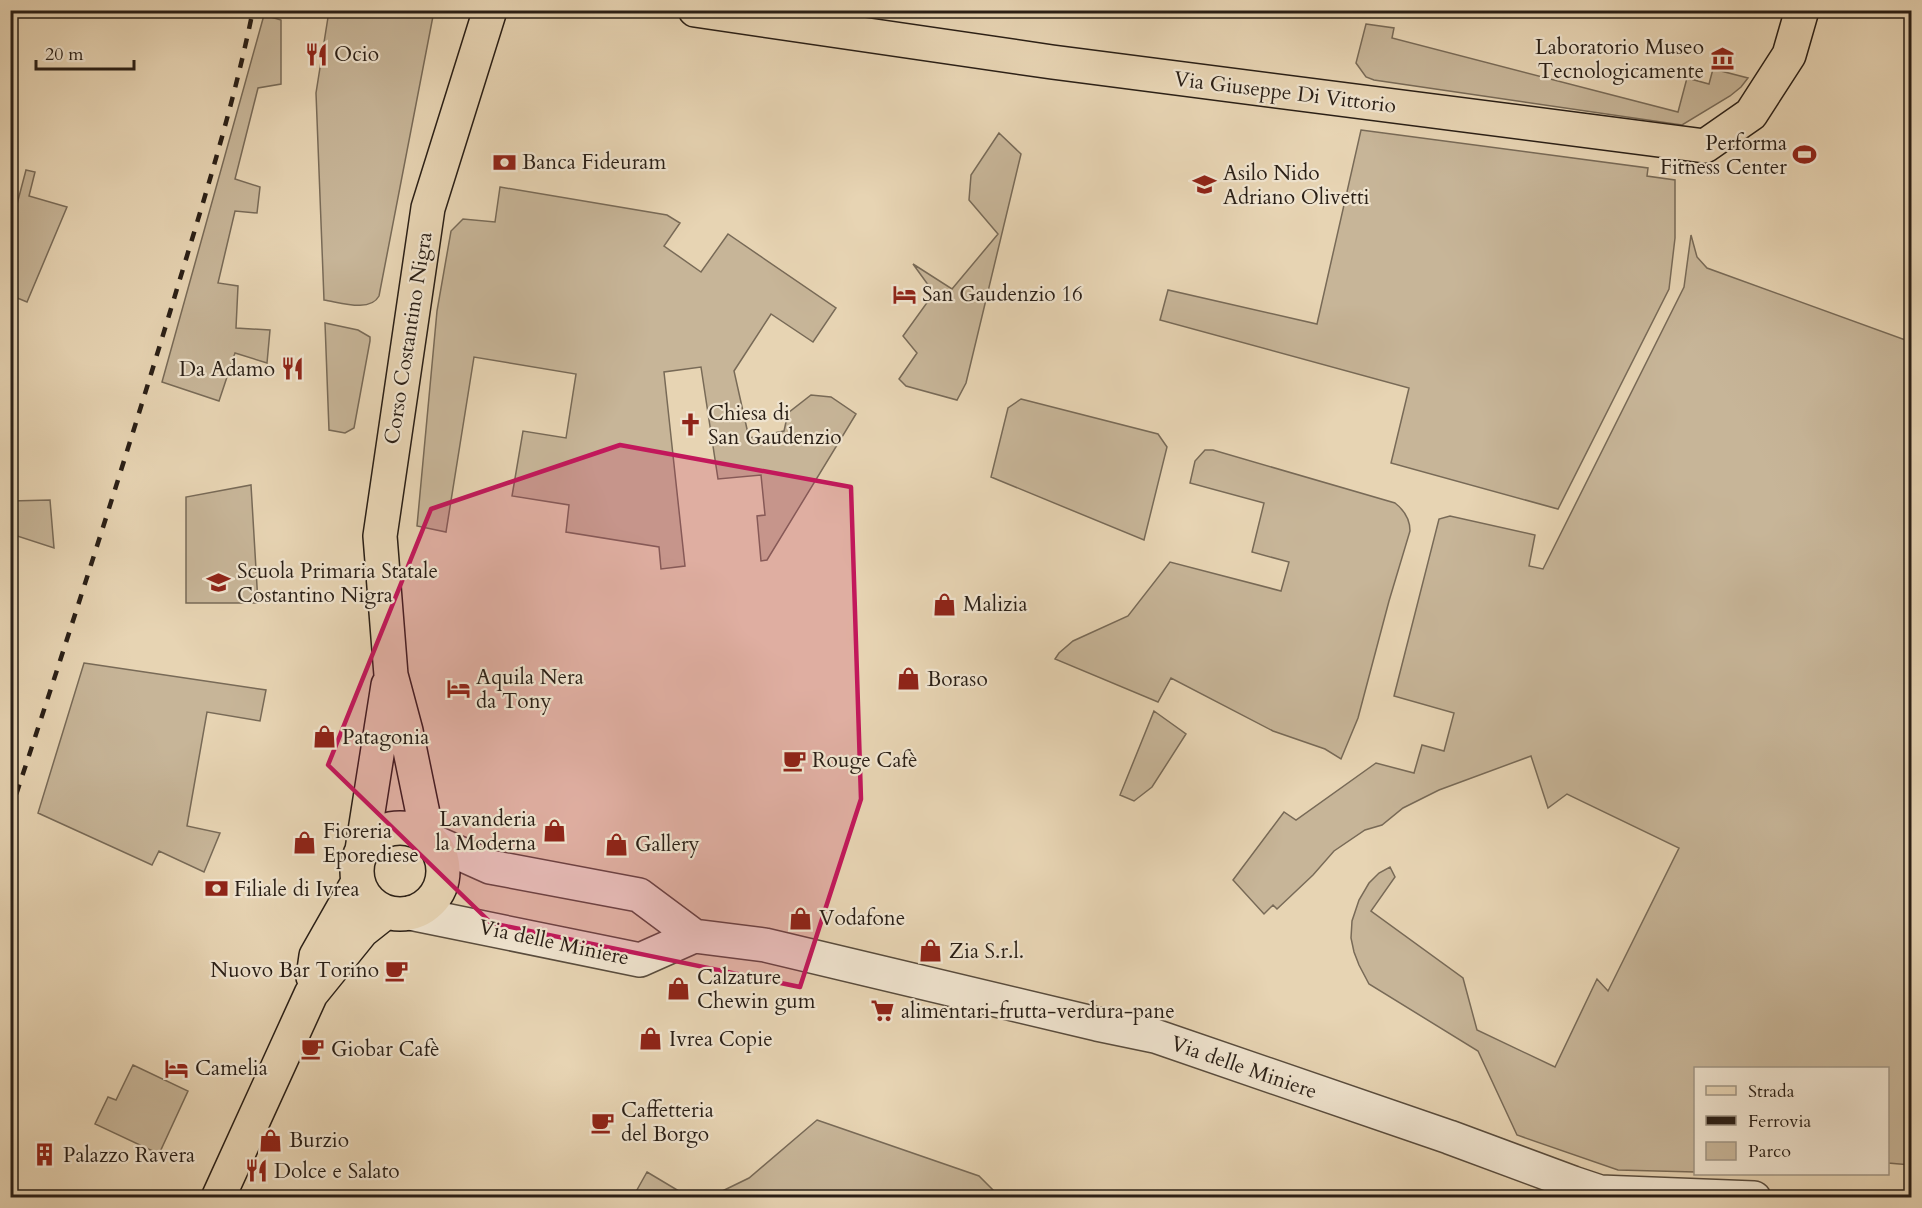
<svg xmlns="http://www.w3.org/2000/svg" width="1922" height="1208" viewBox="0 0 1922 1208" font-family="Cardo,serif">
<rect width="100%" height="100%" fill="#e7d4b3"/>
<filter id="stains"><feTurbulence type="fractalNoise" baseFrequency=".00333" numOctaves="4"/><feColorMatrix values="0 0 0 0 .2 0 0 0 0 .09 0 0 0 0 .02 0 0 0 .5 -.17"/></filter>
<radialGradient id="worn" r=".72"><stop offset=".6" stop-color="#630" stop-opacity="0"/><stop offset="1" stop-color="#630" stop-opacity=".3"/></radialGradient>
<path fill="#c7b598" stroke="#786a57" stroke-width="1.5" d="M329,11H434L379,296C370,313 339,302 324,300L316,93Z
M264,15L281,20V84L258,88L235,179L260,187L257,213L235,211L218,283L238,286L236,328L270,330L267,363L235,353L219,401L162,382Z
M1366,24L1394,28L1392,38L1678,112L1687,78L1709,84L1713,69L1748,78L1741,87L1730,96L1682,125L1374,80L1366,77L1356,63Z
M1361,130L1648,168L1647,176L1675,180V238L1669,289L1558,509L1391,463L1409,388L1160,320L1168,290L1317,324Z
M999,133L1021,154L966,383L957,400L906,386L899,379L917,353L903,336L934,293L913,264L952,289L998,234L969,200L971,175Z
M26,170L35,172L29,196L67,207L27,302L10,295L11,221L16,208Z
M500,187L667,215L680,223L664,246L701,272L728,234L836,308L813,342L771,314L734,371L749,438L784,431L788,413L811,395L831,397L856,414L767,560L761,561L757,516L765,515L761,475L718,479L701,367L664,372L685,566L661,569L659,547L566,532L569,505L512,496L523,431L566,438L576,374L474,357L446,532L417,526L437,311L451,231L463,219L495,222Z
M1691,235L1697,257L1707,268L1911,342V1165L1888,1163V1068H1696L1695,1172L1618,1170L1517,1135L1478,1051L1369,984L1359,965L1354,952L1351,938L1352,921L1359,900L1369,883L1379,873L1390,867L1395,877L1371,911L1463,978L1477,1030L1555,1067L1597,979L1608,991L1679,848L1567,794L1548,808L1531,756L1439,790L1403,808L1382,825L1365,830L1334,851L1313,875L1277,909L1273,905L1264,914L1233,880L1284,812L1296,820L1376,763L1414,773L1422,745L1444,751L1454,713L1394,696L1439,519L1450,516L1535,535L1529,566L1543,569L1684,287Z
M325,323L358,330L370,337V341L354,428L345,433L329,430Z
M1021,399L1158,434L1167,447L1144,540L991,477L1008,408Z
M1205,450H1213L1395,503C1404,510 1410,520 1410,531L1389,601L1358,718L1341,759L1325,749L1273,731L1171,678L1158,702L1055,659L1059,653L1073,641L1128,616L1170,562L1281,591L1289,562L1252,552L1264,503L1190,483L1195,461Z
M251,485L258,603H186V497Z
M50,500L54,548L11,534V501Z
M84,663L266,690L260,721L207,712L187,826L220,833L204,872L159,851L152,865L38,813Z
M1154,711L1186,734L1152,787L1134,801L1120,795Z
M133,1065L188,1091L159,1154L95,1124L108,1097L116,1100Z
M817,1120L979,1176L1000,1197H710L749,1178Z
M647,1172L689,1197H633Z"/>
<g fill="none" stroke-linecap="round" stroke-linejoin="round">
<defs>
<path id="minor" d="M432,841L490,867L639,895L694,936L765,945L1097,1024L1155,1036L1449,1137L1573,1183L1600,1192L1754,1198
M410,913L640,960L694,936"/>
<path id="major" d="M695,10L1052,62L1705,146L1751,114L1789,55L1802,10
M357 871a43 43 0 1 1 86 0a43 43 0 1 1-86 0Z
M428,838L406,731L391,675L380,536L428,208L490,10
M362,850L388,685
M313,977L316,956L358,882
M218,1198L311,994L362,931L386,912"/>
</defs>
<use href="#minor" stroke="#594c3d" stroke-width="36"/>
<use href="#major" stroke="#2a1f16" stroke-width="36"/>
<use href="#minor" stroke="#efe3ce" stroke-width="33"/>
<use href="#major" stroke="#e7d4b3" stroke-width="33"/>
<path stroke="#2a1f16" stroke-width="4.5" stroke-dasharray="10 10" stroke-linecap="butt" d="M10,813C65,647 119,480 170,312C200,212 232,113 253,10"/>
</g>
<path fill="#c2185b" fill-opacity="0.2" stroke="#c2185b" stroke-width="4.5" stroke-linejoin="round" d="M620,445L851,487L861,799L800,987L491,923L328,765L431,509Z"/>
<defs>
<symbol id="restaurant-bare" viewBox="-9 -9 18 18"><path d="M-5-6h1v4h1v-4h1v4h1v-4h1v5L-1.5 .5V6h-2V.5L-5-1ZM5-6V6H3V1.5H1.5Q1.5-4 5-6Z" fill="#8f2418" stroke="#efe3ce" stroke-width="2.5" paint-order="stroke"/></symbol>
<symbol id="museum-bare" viewBox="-9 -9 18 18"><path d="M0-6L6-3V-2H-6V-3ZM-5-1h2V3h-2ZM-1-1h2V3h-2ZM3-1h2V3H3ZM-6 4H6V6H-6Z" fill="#8f2418" stroke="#efe3ce" stroke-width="2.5" paint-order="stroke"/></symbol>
<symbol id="stadium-bare" viewBox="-9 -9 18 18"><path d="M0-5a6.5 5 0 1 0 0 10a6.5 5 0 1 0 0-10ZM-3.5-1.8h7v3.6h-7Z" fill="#8f2418" stroke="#efe3ce" stroke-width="2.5" paint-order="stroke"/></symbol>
<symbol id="bank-bare" viewBox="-9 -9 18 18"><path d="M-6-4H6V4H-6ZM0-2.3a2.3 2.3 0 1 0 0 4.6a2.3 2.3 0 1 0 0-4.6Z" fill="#8f2418" stroke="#efe3ce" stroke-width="2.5" paint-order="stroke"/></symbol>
<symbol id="school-bare" viewBox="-9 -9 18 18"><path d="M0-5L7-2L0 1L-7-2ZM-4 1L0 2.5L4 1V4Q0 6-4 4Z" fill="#8f2418" stroke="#efe3ce" stroke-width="2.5" paint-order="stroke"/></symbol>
<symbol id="hotel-bare" viewBox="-9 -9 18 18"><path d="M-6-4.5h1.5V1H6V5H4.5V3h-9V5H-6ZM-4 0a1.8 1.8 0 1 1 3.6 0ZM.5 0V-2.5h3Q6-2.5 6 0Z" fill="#8f2418" stroke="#efe3ce" stroke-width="2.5" paint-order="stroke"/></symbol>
<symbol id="church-bare" viewBox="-9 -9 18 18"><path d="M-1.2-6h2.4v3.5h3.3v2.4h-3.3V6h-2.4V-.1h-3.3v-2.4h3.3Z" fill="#8f2418" stroke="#efe3ce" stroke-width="2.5" paint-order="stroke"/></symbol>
<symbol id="shop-bare" viewBox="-9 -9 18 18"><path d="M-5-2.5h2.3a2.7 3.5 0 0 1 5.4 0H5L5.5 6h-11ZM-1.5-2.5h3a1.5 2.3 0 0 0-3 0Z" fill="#8f2418" stroke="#efe3ce" stroke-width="2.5" paint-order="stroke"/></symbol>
<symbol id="cafe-bare" viewBox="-9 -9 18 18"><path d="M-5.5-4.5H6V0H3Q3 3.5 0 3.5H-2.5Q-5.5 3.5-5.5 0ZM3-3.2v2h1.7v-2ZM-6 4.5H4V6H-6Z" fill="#8f2418" stroke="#efe3ce" stroke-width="2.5" paint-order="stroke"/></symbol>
<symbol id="supermarket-bare" viewBox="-9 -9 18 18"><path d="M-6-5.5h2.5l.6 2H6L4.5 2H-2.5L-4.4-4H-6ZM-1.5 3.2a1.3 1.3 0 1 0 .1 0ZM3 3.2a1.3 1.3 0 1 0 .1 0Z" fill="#8f2418" stroke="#efe3ce" stroke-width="2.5" paint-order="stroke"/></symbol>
<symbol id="building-bare" viewBox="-9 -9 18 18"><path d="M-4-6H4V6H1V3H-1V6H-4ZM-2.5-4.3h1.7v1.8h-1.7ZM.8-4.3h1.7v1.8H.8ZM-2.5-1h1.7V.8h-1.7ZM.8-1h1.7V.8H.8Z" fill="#8f2418" stroke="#efe3ce" stroke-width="2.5" paint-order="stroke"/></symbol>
</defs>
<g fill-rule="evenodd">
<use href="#restaurant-bare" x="300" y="38" width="33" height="33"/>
<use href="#museum-bare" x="1706" y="42" width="33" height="33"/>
<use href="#stadium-bare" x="1788" y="138" width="33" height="33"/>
<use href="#bank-bare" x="488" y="146" width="33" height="33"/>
<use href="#school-bare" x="1188" y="168" width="33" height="33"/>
<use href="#hotel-bare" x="888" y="278" width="33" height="33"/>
<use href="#restaurant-bare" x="276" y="352" width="33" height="33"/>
<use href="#church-bare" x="674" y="408" width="33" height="33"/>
<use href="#school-bare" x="202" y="566" width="33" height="33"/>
<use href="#shop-bare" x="928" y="588" width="33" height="33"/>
<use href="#shop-bare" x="892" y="662" width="33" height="33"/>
<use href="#hotel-bare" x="442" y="672" width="33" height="33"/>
<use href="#shop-bare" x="308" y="720" width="33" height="33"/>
<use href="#cafe-bare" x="778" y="744" width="33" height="33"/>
<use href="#shop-bare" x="538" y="814" width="33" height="33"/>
<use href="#shop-bare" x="288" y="826" width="33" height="33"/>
<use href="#shop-bare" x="600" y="828" width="33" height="33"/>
<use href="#bank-bare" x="200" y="872" width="33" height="33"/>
<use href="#shop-bare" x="784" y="902" width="33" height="33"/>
<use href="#shop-bare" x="914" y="934" width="33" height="33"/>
<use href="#cafe-bare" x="380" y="954" width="33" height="33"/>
<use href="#shop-bare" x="662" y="972" width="33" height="33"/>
<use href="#supermarket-bare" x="866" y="994" width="33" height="33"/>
<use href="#shop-bare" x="634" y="1022" width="33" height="33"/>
<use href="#cafe-bare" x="296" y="1032" width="33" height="33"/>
<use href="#hotel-bare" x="160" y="1052" width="33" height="33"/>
<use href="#cafe-bare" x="586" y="1106" width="33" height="33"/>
<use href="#shop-bare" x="254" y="1124" width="33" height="33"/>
<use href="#building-bare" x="28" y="1138" width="33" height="33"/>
<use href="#restaurant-bare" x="240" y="1154" width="33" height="33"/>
</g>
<g text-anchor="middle" stroke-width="4.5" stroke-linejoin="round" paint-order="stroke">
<g font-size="21" fill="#2a1f16" stroke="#efe3ce" text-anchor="start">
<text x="1704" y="54" text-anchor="end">Laboratorio Museo<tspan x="1704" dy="24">Tecnologicamente</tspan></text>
<text x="334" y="61">Ocio</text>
<text x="1787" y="150" text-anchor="end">Performa<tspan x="1787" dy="24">Fitness Center</tspan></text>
<text x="522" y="169">Banca Fideuram</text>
<text x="1223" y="180">Asilo Nido<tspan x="1223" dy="24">Adriano Olivetti</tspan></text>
<text x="922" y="301">San Gaudenzio 16</text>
<text x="275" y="376" text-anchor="end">Da Adamo</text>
<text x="708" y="420">Chiesa di<tspan x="708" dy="24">San Gaudenzio</tspan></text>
<text x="237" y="578">Scuola Primaria Statale<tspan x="237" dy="24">Costantino Nigra</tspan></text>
<text x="963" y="611">Malizia</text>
<text x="476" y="684">Aquila Nera<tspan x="476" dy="24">da Tony</tspan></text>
<text x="927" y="686">Boraso</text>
<text x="342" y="744">Patagonia</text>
<text x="812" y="767">Rouge Cafè</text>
<text x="536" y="826" text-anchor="end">Lavanderia<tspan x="536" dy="24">la Moderna</tspan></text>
<text x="323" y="838">Fioreria<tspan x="323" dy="24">Eporediese</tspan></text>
<text x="635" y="851">Gallery</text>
<text x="234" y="896">Filiale di Ivrea</text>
<text x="819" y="925">Vodafone</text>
<text x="949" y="958">Zia S.r.l.</text>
<text x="379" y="977" text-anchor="end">Nuovo Bar Torino</text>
<text x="697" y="984">Calzature<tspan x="697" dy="24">Chewin gum</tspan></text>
<text x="901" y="1018">alimentari-frutta-verdura-pane</text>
<text x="669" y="1046">Ivrea Copie</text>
<text x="331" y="1056">Giobar Cafè</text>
<text x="195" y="1075">Camelia</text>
<text x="621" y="1117">Caffetteria<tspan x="621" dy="24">del Borgo</tspan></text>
<text x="289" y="1147">Burzio</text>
<text x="63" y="1162">Palazzo Ravera</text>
<text x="274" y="1178">Dolce e Salato</text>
</g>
<g font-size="21" fill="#2a1f16" stroke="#efe3ce">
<text transform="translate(1285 92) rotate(7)" y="7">Via Giuseppe Di Vittorio</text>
<text transform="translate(408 338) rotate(-81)" y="7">Corso Costantino Nigra</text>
<text transform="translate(554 942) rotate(12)" y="7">Via delle Miniere</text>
<text transform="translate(1244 1067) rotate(19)" y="7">Via delle Miniere</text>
</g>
</g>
<rect width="1922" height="1208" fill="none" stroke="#e7d4b3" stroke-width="36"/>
<rect x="12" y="12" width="1898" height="1184" fill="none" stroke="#2a1f16" stroke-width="3"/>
<rect x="18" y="18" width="1886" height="1172" fill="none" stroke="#2a1f16" stroke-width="1.5"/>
<rect x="1694" y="1067" width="195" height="108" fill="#efe3ce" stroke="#a09584" stroke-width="1.5"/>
<rect x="1706" y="1086" width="30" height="9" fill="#e7d4b3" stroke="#a09584" stroke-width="1.5"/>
<text x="1748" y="1097" font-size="18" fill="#2a1f16">Strada</text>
<rect x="1706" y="1116" width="30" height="9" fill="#2a1f16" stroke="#a09584" stroke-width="1.5"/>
<text x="1748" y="1127" font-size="18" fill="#2a1f16">Ferrovia</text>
<rect x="1706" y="1142" width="30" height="18" fill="#c7b598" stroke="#a09584" stroke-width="1.5"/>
<text x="1748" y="1157" font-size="18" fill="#2a1f16">Parco</text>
<path d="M36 60v9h98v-9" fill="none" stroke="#2a1f16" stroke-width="3"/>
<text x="45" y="60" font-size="18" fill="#2a1f16" stroke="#efe3ce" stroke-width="4.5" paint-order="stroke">20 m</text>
<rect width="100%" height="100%" filter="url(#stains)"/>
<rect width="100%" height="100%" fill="url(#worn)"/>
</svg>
